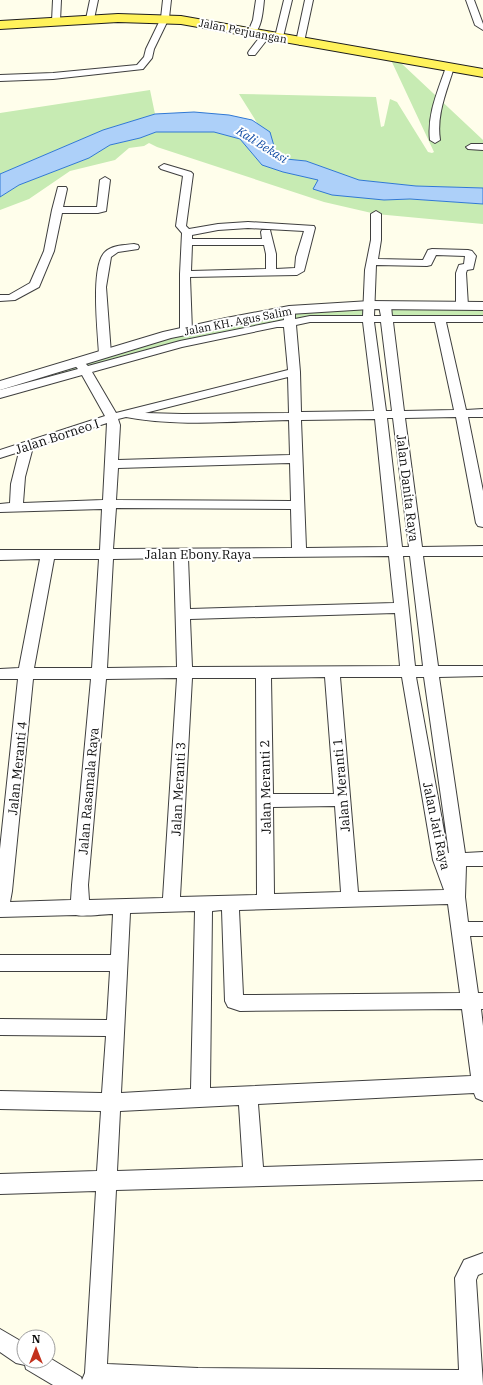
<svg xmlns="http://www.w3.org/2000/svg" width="483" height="1385" viewBox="0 0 483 1385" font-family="'IBM Plex Serif',serif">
<rect width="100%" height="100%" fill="#fffeeb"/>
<path fill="#c7ebb3" d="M391,60L401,63L483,140V188L416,186L359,180L306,161L286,159L276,153L239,94L376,97L381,127L384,126L390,99L397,102L428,152L432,153L434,152Z
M150,90L155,114L103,130L0,174V113Z
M156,132H214L240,139L263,165L283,172L319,180L314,189L384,200L410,199L483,204V224L376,214L324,202L157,147L149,143L144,146L129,148L115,160L70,171L29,199L0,210V197L19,185L89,158L110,145L140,138Z
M368,306L367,318L294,321L291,311Z
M385,306H483V319H386Z
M289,310L290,323L252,327L0,394V386L105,354Z"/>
<path fill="#add0f9" stroke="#3078d4" d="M194,112L229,115L252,120L270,132L276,153L286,159L306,161L359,180L416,186L483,188V204L410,199L384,200L332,195L313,189L318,180L283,172L262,165L240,139L214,132H156L140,138L110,145L89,158L19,185L0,197V174L103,130L155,114Z"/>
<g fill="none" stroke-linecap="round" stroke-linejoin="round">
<defs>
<path id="minor" d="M53,0H61L60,21L56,23L52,21Z
M90,0H98L94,19L90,21L86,19Z
M163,0H171L169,18L154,49L152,58L143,69L53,79L0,81V75L53,73L137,65L144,57L146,49L161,18Z
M256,0H264C263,9 262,31 252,35L248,32L253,20Z
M284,0H292L283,37L279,40L275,37Z
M305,0H313L304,42L300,45L296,42Z
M466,0H474L483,24V30L475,25Z
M266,32L270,35L269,37L255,55H249L248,53L249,51L263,33Z
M450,64L454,67C447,91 436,114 440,140L435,143L430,140C427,114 438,91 446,67Z
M471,144H483V150L468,149L466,147Z
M164,164L191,172L193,174L186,226L189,229L218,224L248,222L314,226L315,228L304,271L297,275L190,277L192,331L190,333H182L180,331V274L182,233L176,226L183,176L161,169L159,167ZM248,228L304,231L296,257L295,268L276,269V254L270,230H262L261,232L262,239H192V235L218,230ZM192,245H264L266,254V269L191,271Z
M105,177L110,180L106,211L98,213H62L54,251L39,287L15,300L0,301V295H9L30,283L44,251L52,210L58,187H66L67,189L63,207H97L100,180Z
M376,211L381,214V240L378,259L423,260L428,250L432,249L468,250L472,251L476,256L473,269L467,270L466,273L468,306L462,309L456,306V273L459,265L464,264L465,256L436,255L431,265L427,266L376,265L374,316H381L379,306L385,303L391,306L392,316H483V322H446L466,410L483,409V417H468L483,491V527L478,526L476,523L456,417L405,418L422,547L483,546V556H423L438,666H483V676L439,677L465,853L483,852V866H466L465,897L468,922H483V936H470L478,993H483V1009H481L483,1026V1101L476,1098L474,1093L258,1104L263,1167L483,1160V1180L116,1190L107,1364L198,1368L459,1370L455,1278L464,1260L483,1253V1273L478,1275L476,1280L483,1385H53L26,1369L25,1365L16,1363L0,1352V1329L24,1343V1361H48V1357L81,1377L82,1380L85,1373L96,1191L0,1194V1174L97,1171L101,1111L0,1109V1091L102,1093L106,1036L0,1035V1019L107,1020L110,971H0V955H111L113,914C105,914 82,917 76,915L0,917V849L18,679H0V669L19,668L40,559L0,560V550H100L102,509L0,512V504L10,503L11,484L19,452L0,458V450L105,416L82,375L0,398V390L78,369L71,361L73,359H81L88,366L180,341L284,320L283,313L289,310L295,313V319L310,316H363L365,270L371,240V214ZM310,322H363L374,411L301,412L300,372L296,325ZM374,322H381L392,411H386ZM393,322H435L454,410L404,411ZM277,327H284L288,370L116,413L92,372L182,347ZM288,377L289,413L182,414L145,413ZM126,417C178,427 236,421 289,420L290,455L118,460L120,425L118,419ZM387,418H393L409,547H402ZM375,419L388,547L306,548L301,420ZM107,423L103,500L23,503L25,477L33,447ZM290,463L291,501L116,500L118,468ZM116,508L291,509L292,548L113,549ZM389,556L394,603L190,609L188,558ZM403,556H410L423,666H415ZM174,558L177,667L107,668L113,559ZM54,559H99L92,668H34ZM395,613L400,666L192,667L190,619ZM325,677L334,794H273L271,678ZM340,677H402L433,860L444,890L358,892ZM416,677H424L449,853H448ZM177,678L163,898L89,900L88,885L106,679ZM192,678H256L257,895L180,897ZM33,679H91L72,885L71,900L10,902L12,891ZM335,806L341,892L274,894L273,807ZM448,904L460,993L243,995L239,910ZM222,910L225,1001L228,1007L240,1011L462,1009L471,1076L210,1088L212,911ZM195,911L191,1089L121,1093L130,913ZM239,1105L243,1167L117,1171L120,1111Z
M134,244L138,245L139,247L138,249L118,252L111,257L106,287L111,354L109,356H101L99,354C98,333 90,266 105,252C112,245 125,245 134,244Z"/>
<path id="tertiary" d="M370,301L483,302V310L370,309L289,314L171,338L0,390V381L163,332L226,318L289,306Z"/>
<path id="primary" d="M118,14L181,16L483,69V77L181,24L118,22L0,29V21Z"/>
</defs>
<use href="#minor" stroke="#3f3f3f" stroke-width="2"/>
<use href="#tertiary" stroke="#3f3f3f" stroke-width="2"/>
<use href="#primary" stroke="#1d1d1d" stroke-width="2"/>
<use href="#minor" fill="#fff" fill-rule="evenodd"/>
<use href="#tertiary" fill="#fff" fill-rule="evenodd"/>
<use href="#primary" fill="#fff25b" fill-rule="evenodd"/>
</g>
<g text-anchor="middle" stroke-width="4" stroke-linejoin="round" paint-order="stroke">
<g font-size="11" fill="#0c0c0c" stroke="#fff">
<text transform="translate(243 31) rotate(11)" y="4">Jalan Perjuangan</text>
<text transform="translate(238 321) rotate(-11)" y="4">Jalan KH. Agus Salim</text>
</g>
<g font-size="12" font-style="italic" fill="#0f4ba4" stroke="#fff">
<text transform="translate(262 145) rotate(32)" y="4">Kali Bekasi</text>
</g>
<g font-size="13" fill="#0c0c0c" stroke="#fff">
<text transform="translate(57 436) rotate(-18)" y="5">Jalan Borneo I</text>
<text transform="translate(408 488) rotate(83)" y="5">Jalan Danita Raya</text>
<text x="198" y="559">Jalan Ebony Raya</text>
<text transform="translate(17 768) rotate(-84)" y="5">Jalan Meranti 4</text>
<text transform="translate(341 785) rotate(-95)" y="5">Jalan Meranti 1</text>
<text transform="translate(265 787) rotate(-91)" y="5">Jalan Meranti 2</text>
<text transform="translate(178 789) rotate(-87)" y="5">Jalan Meranti 3</text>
<text transform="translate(88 791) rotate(-85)" y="5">Jalan Rasamala Raya</text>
<text transform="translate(437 826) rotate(78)" y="5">Jalan Jati Raya</text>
</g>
</g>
<g transform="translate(36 1349)"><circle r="19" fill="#ffffff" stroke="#9e9e9e"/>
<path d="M0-3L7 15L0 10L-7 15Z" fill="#c3311d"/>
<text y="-6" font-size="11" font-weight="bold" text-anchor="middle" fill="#0c0c0c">N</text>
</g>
</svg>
